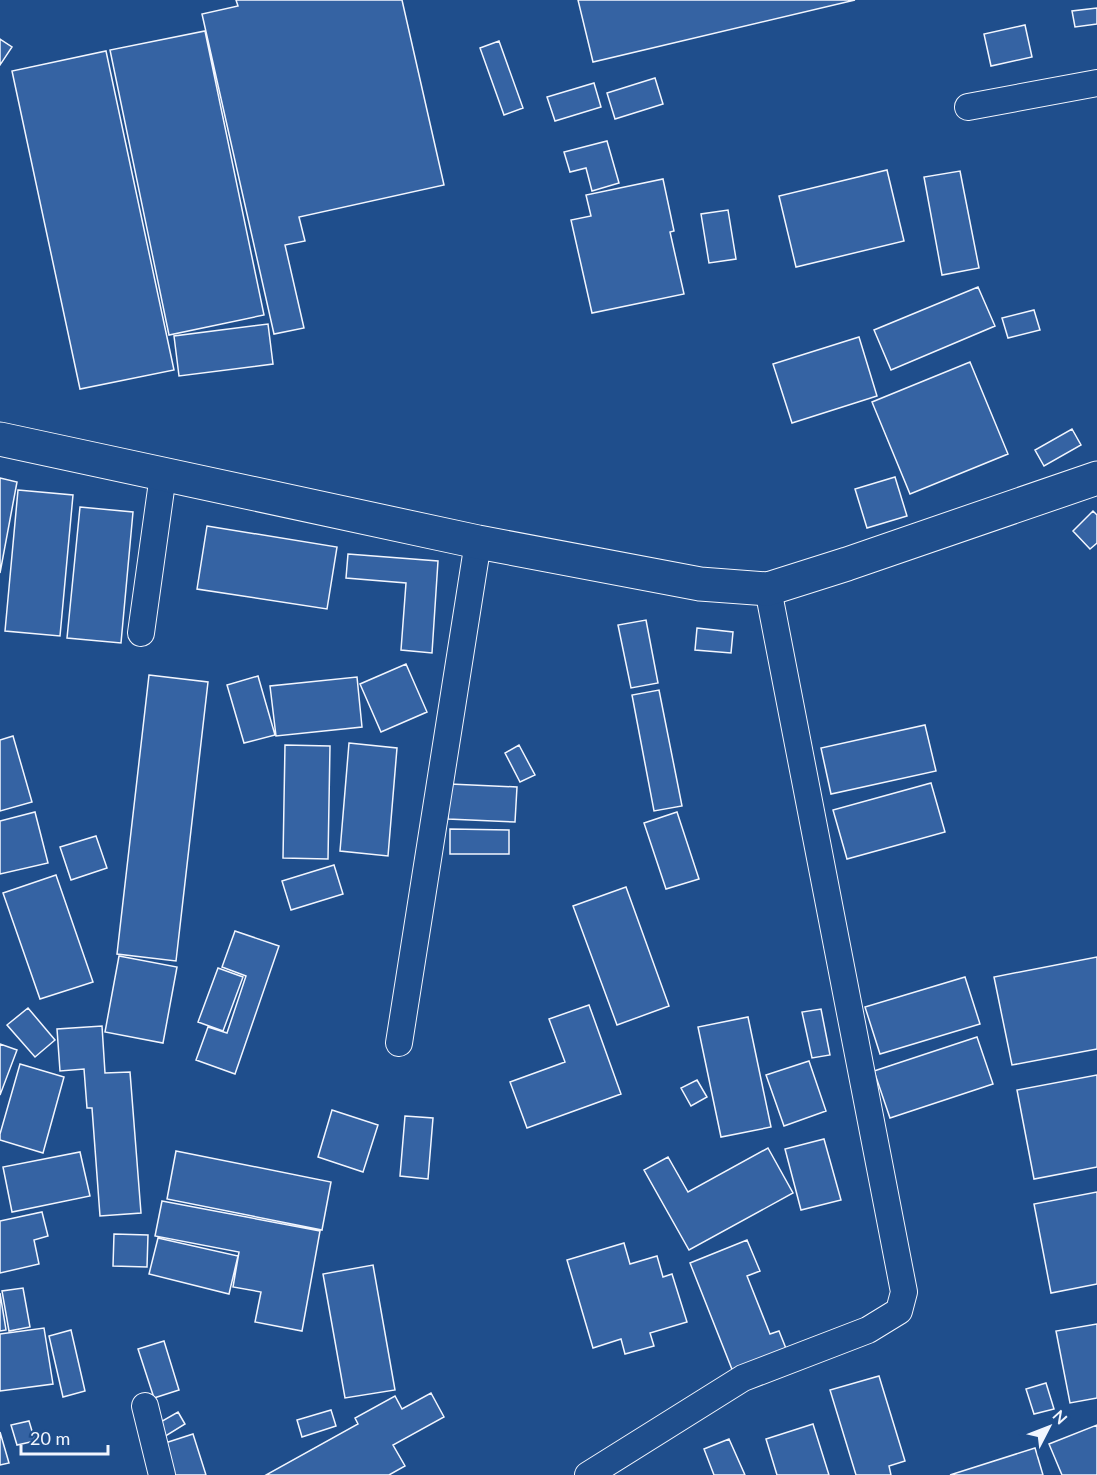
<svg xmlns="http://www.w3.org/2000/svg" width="1097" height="1475" viewBox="0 0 1097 1475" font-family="Lato,sans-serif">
<rect width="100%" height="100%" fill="#1f4e8c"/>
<path fill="#3563a3" stroke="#f2f6ff" stroke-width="1.5" d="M236,0H402L444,185L299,217L305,241L285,245L304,328L274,334L202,14L238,6Z
M578,0H855L593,62Z
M1097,8V24L1075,27L1072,11Z
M1025,25L1032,57L991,66L984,34Z
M205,31L264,315L169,335L110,50Z
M0,39L12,47L0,65Z
M499,41L523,108L504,115L480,48Z
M106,51L174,370L80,389L12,71Z
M655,78L663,104L615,119L607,93Z
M594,83L601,107L555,121L547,97Z
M607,141L619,183L592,191L586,168L570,172L564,152Z
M887,170L904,241L796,267L779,196Z
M960,171L979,268L942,275L924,177Z
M663,179L674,231L670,232L684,294L592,313L571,220L591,216L586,195Z
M728,210L736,259L709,263L701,214Z
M978,287L995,326L891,370L874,330Z
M1034,310L1040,330L1008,338L1002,318Z
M268,324L273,364L179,376L174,336Z
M859,337L877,396L792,423L773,364Z
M970,362L1008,454L910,494L872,402Z
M1072,429L1081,445L1044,466L1035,450Z
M895,477L907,516L867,528L855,489Z
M0,478L17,482L0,573Z
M18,490L73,495L60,636L5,631Z
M80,507L133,512L121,643L67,638Z
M1093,511L1097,515V543L1090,549L1073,531Z
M207,526L337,547L327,609L197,589Z
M348,554L438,561L432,653L401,650L406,583L346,578Z
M646,620L658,683L631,688L618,625Z
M697,628L733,632L731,653L695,650Z
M406,664L427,712L381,732L360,684Z
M149,675L208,682L176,961L117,954Z
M258,676L275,735L244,743L227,685Z
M357,677L362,727L276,736L270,686Z
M659,690L682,806L654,811L632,695Z
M925,725L936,771L831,794L821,748Z
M13,736L32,802L0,811V740Z
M349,743L397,748L388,856L340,851Z
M285,745L330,746L328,859L283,858Z
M519,745L535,775L520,782L505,753Z
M931,783L945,832L847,859L833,810Z
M450,784L517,787L515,822L448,819Z
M35,812L48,863L0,874V821Z
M677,812L699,879L666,889L644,823Z
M450,829L509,830V854H450Z
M96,836L107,868L71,880L60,847Z
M334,865L343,894L291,910L282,881Z
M56,875L93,982L40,999L3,893Z
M626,887L669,1006L617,1025L573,906Z
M235,931L279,946L235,1074L196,1060L208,1027L227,1033L246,976L222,967Z
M119,956L177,967L163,1043L105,1032Z
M1097,957V1049L1012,1065L994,977Z
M218,968L243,977L223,1031L198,1022Z
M965,977L980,1024L880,1054L865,1007Z
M589,1005L621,1094L527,1128L510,1082L565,1062L549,1019Z
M28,1008L55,1040L35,1057L7,1025Z
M821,1009L830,1055L812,1058L802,1012Z
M748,1017L771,1127L721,1137L698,1027Z
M102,1026L105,1073L130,1072L141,1213L100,1216L92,1108H87L84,1069L60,1071L57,1029Z
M977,1037L993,1084L890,1118L874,1071Z
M0,1044L17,1050L0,1095Z
M809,1061L826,1111L784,1126L766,1075Z
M20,1064L64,1077L43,1153L0,1140V1134Z
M1097,1075V1167L1034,1179L1017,1090Z
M697,1080L707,1097L691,1106L681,1088Z
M332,1110L378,1125L363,1172L318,1157Z
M405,1116L433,1118L428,1179L400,1176Z
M824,1139L841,1200L801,1210L785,1149Z
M768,1148L793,1193L689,1250L644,1170L668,1157L688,1192Z
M176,1151L331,1182L322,1230L167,1199Z
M80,1152L90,1196L12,1212L3,1167Z
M1097,1192V1284L1051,1293L1034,1204Z
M162,1201L320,1231L302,1331L255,1322L261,1292L233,1287L239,1252L155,1236Z
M42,1212L48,1236L34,1240L39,1264L0,1273V1221Z
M114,1234L148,1235L147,1267L113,1266Z
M158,1238L238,1256L229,1294L149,1274Z
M747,1240L760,1271L747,1276L770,1334L779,1331L791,1361L737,1382L690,1263Z
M624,1243L630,1264L657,1256L663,1277L672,1274L687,1322L650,1333L654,1346L625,1354L621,1339L593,1348L567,1260Z
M373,1265L395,1390L345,1398L323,1274Z
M23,1288L30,1327L9,1331L2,1291Z
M0,1293L6,1330L0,1331Z
M1097,1324V1398L1070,1403L1056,1331Z
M44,1328L53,1384L0,1391V1334Z
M71,1330L85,1391L63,1397L49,1336Z
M164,1341L179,1390L154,1398L138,1349Z
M879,1376L905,1461L889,1466L891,1475H856L830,1390Z
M1046,1383L1054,1409L1034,1414L1026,1389Z
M431,1393L444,1417L393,1445L405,1466L389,1475H266L358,1424L355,1418L395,1396L402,1409Z
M331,1410L336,1426L302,1437L297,1420Z
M178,1412L185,1424L164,1437L157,1424Z
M29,1421L35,1441L17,1445L11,1425Z
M813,1424L829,1475H777L766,1439Z
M1097,1425V1475H1062L1049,1444Z
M0,1432L9,1463L0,1465Z
M193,1434L206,1475H172L162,1444Z
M729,1439L745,1475H714L704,1449Z
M1035,1448L1043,1475H950Z"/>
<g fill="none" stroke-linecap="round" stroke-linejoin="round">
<defs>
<path id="minor" d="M968,107L1097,83
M141,633L163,475
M399,1043L478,542
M145,1406L162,1475
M588,1475L743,1378L868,1330L899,1311L904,1292L768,589"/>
<path id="tertiary" d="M0,439L478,542L700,584L768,589L847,564L1097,478"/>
</defs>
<use href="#minor" stroke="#f2f6ff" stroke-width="28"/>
<use href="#tertiary" stroke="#f2f6ff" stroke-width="35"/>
<use href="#minor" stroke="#1f4e8c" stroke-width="26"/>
<use href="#tertiary" stroke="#1f4e8c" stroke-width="33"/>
</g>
<g transform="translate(1049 1427) rotate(48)" stroke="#1f4e8c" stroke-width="4.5" paint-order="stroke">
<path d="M0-4.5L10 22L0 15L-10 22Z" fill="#f2f6ff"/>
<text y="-9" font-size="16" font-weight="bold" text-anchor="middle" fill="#f2f6ff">N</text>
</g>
<path d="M21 1445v9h87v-9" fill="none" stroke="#f2f6ff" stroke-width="3"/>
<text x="30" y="1445" font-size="18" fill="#f2f6ff" stroke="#1f4e8c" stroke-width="4.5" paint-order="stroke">20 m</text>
</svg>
